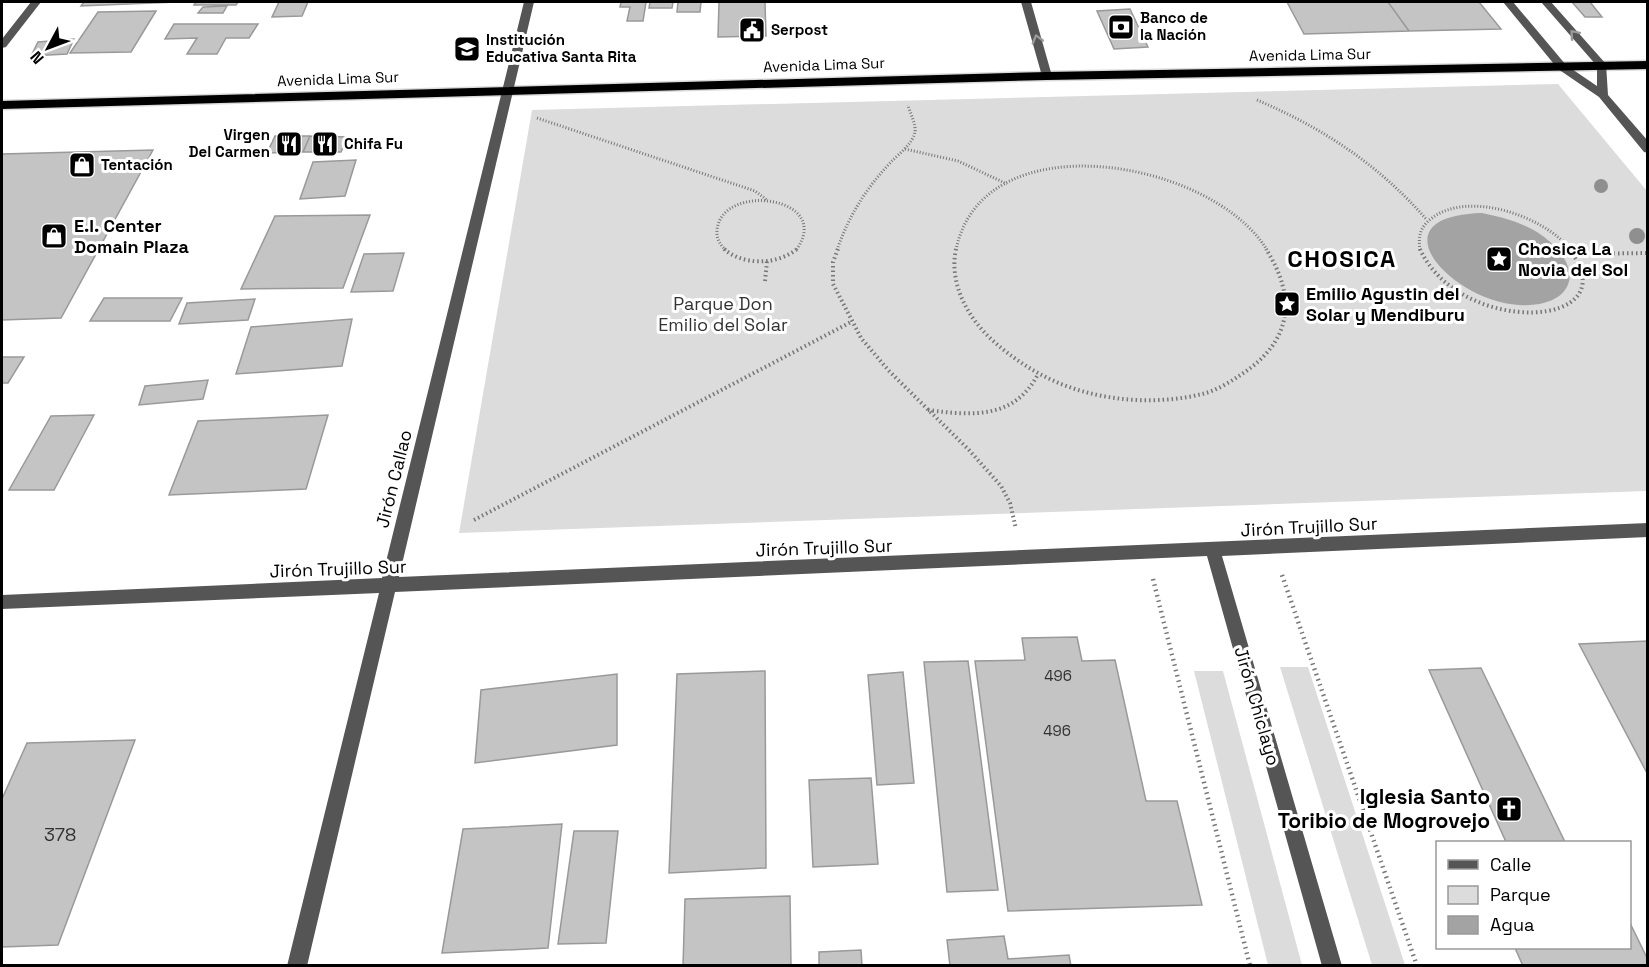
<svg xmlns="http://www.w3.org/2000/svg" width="1649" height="967" viewBox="0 0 1649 967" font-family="'Space Grotesk',sans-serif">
<rect width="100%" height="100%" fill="#fff"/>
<path fill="#dcdcdc" d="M1558,84L1647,191V491L459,533L532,110Z
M1280,667H1308L1405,965H1372Z
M1194,671H1223L1302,965H1268Z"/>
<path fill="#a3a3a3" d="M1482,213C1505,218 1530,224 1549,241C1588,275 1568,308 1519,305C1451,301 1372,216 1482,213Z"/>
<path fill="#c4c4c4" stroke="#999" stroke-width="1.5" d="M84,2H177L81,6Z
M196,2H238L236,5H194Z
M279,2H308L302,16L272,17Z
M621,2H646L643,21H627L630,7H620Z
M650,2H673L672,8H649Z
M678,2H701L700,12H677Z
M719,2H765L766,36L718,37Z
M1287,2H1388L1409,31L1304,34Z
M1388,2H1479L1501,29L1409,31Z
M1572,2H1590L1602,17H1585Z
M227,6L223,13H198L203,7Z
M1130,9L1148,47L1114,49L1097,11Z
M156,11L131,52L70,53L98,12Z
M174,24H258L249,38H226L217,54H187L197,38L165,39Z
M74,39L67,54L31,56L38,42Z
M275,136H310L303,152L267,153Z
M310,136L348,137L341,152H303Z
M153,150L61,318L2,320V154Z
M356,160L345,196L300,199L313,162Z
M370,215L343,288L241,289L275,216Z
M404,253L393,291L351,292L364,254Z
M104,298H182L170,321H90Z
M255,299L248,320L179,324L187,303Z
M352,319L342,366L236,374L251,327Z
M2,357H24L8,383H2Z
M208,380L203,399L139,405L145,386Z
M94,415L54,490H9L51,416Z
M328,415L306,489L169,495L198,421Z
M1077,637L1082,661L1115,660L1146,801H1177L1202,905L1008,911L975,661L1025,660L1022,638Z
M1648,641V775L1579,644Z
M968,661L998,890L947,892L924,662Z
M1481,668L1565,842H1506L1429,670Z
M765,671L766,868L669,873L677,674Z
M903,672L914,783L877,785L868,675Z
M617,674V745L475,763L481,690Z
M135,740L58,945L2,947V799L27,743Z
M871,778L878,864L813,867L809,780Z
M562,824L548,948L442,953L463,829Z
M574,831H618L606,943L558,944Z
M790,896L791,966H683L685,899Z
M1630,923L1648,960V966H1523L1515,948H1630Z
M1004,936L1008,959L1069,955L1071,966H950L947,940Z
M861,950L862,966H819V952Z"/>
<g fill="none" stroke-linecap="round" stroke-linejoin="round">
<defs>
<path id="highway" d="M1648,61V69L1047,80L2,109V101L1047,72Z"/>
</defs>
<use href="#highway" stroke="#dbdbdb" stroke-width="3"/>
<path stroke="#777" stroke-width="3" stroke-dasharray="1 2" stroke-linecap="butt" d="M1257,100C1323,128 1379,165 1426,219
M537,118L755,191L767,200
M905,149L958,161L1007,184
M726,250C720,245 716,238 717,230C722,181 835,197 796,250
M837,250C849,215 867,187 892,161C900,153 913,143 915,132C916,124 910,113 908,105
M956,250C982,119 1212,159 1267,250
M1420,250C1418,236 1420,227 1432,218C1469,190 1544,216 1571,250"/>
<path stroke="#777" stroke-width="4" stroke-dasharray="1.5 3" stroke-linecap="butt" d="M724,249C744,266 777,265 797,249
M838,249L833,262V284L861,338L889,371L969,450L1001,486L1010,503L1016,529
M956,249C949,282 966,315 990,338C1018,364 1052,384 1089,393C1124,402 1166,403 1202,394C1216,391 1230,382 1242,374C1292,341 1297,298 1266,249
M1420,249C1460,338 1632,329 1569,249
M1573,254L1648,253
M765,281L767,261
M928,410C972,416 1015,419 1038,374
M474,520L851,322"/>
<path stroke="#777" stroke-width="4.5" stroke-dasharray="1.5 4" stroke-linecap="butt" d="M1282,575L1417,966
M1153,579L1250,966"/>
<path fill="#555" fill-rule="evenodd" d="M31,2H41L6,47L2,48V39Z
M524,2H534L399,577L1648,523V537L1222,556L1342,966H1322L1207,556L395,592L307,966H287L379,593L2,609V595L382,578Z
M1021,2H1031L1052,76L1051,78H1043L1042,76Z
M1503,2H1513L1566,65L1597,86V66L1541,2H1551L1606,64L1608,95L1648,141V153L1644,152L1599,97L1558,69Z"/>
<use href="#highway" fill="#000" fill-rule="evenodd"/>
</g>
<g fill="#8f8f8f">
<circle cx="1601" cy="186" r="7"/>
<circle cx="1637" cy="236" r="8"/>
</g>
<defs><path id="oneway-chevron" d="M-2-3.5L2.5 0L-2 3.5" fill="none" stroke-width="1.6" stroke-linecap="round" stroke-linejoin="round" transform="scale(1.5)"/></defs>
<g stroke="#999">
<use href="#oneway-chevron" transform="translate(1574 34) rotate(-131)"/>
<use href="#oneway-chevron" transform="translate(1037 39) rotate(-106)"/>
</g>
<defs>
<symbol id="bank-square" viewBox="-11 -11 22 22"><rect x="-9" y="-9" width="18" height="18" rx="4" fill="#000" stroke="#fff"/><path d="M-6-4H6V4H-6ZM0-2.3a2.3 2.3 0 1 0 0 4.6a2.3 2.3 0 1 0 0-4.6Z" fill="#fff"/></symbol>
<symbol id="civic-square" viewBox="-11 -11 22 22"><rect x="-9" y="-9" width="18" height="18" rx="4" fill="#000" stroke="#fff"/><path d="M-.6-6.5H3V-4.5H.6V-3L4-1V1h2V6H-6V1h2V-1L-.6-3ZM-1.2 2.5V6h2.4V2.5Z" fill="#fff"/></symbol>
<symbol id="school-square" viewBox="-11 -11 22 22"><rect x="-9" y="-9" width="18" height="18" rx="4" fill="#000" stroke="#fff"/><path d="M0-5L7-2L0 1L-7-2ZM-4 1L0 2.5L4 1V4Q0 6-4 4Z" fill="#fff"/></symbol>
<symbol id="restaurant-square" viewBox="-11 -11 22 22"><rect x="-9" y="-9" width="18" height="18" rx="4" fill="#000" stroke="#fff"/><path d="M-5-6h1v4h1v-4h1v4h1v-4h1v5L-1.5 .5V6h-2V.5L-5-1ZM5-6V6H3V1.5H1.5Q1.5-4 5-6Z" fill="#fff"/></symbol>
<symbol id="shop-square" viewBox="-11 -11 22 22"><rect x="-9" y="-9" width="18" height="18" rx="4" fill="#000" stroke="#fff"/><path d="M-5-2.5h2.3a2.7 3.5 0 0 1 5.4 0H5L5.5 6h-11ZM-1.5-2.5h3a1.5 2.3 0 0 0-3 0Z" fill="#fff"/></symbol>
<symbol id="sight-square" viewBox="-11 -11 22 22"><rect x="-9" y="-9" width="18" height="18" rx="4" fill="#000" stroke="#fff"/><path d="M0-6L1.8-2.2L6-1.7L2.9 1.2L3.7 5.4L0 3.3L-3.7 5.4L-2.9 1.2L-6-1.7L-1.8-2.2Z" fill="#fff"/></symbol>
<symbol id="church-square" viewBox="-11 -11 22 22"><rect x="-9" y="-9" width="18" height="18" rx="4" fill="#000" stroke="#fff"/><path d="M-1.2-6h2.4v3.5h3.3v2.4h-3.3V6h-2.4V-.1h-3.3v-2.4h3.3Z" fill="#fff"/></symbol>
</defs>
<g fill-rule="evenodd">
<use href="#bank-square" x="1106" y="12" width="30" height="30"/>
<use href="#civic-square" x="737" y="15" width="30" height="30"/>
<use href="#school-square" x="452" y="34" width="30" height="30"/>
<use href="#restaurant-square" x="274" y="129" width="30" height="30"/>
<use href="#restaurant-square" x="310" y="129" width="30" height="30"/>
<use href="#shop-square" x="67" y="150" width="30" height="30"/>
<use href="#shop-square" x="39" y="221" width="30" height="30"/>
<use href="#sight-square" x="1484" y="244" width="30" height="30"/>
<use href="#sight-square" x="1272" y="289" width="30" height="30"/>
<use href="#church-square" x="1494" y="794" width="30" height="30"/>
</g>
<g text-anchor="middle" stroke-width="6" stroke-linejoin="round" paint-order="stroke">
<g font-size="15" font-weight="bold" fill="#000" stroke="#fff" text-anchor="start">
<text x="1140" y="23">Banco de<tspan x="1140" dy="17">la Nación</tspan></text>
<text x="771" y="35">Serpost</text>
<text x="486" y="45">Institución<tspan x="486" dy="17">Educativa Santa Rita</tspan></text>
<text x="270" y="140" text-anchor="end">Virgen<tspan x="270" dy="17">Del Carmen</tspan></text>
<text x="344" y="149">Chifa Fu</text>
<text x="101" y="170">Tentación</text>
</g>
<g font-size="15" fill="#000" stroke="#fff">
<text transform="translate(1310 55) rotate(-1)" y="5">Avenida Lima Sur</text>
<text transform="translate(824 65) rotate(-2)" y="5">Avenida Lima Sur</text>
<text transform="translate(338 79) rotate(-2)" y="5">Avenida Lima Sur</text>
</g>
<g font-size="15" fill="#313131">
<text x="1058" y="681">496</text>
<text x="1057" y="736">496</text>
</g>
<g font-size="18" font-weight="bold" fill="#000" stroke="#fff" text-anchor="start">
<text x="74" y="232">E.I. Center<tspan x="74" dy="21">Domain Plaza</tspan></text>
<text x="1518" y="255">Chosica La<tspan x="1518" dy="21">Novia del Sol</tspan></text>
<text x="1306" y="300">Emilio Agustin del<tspan x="1306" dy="21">Solar y Mendiburu</tspan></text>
</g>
<g font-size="18" fill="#333" stroke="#fff">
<text x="723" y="310">Parque Don<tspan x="723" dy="21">Emilio del Solar</tspan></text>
</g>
<g font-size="18" fill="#000" stroke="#fff">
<text transform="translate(394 479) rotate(-76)" y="6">Jirón Callao</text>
<text transform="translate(1309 527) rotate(-3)" y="6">Jirón Trujillo Sur</text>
<text transform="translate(824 548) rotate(-2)" y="6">Jirón Trujillo Sur</text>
<text transform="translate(338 569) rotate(-2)" y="6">Jirón Trujillo Sur</text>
<text transform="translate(1257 706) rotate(74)" y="6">Jirón Chiclayo</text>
</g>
<g font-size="18" fill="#313131">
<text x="60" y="841">378</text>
</g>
<g font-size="21" font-weight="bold" fill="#000" stroke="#fff" text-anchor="end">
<text x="1490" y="804">Iglesia Santo<tspan x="1490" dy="24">Toribio de Mogrovejo</tspan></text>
</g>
<g font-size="24" font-weight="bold" letter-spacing="1.5" fill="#000" stroke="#fff">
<text x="1342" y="267">CHOSICA</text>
</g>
</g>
<rect width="1649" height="967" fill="none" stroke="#000000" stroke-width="6"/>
<rect x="1436" y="841" width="195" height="108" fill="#ffffff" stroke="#999999" stroke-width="1.5"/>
<rect x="1448" y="860" width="30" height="9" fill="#555555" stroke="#999999" stroke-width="1.5"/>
<text x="1490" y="871" font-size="18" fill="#000000">Calle</text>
<rect x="1448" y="886" width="30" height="18" fill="#dcdcdc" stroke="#999999" stroke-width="1.5"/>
<text x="1490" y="901" font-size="18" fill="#000000">Parque</text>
<rect x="1448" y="916" width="30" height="18" fill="#a3a3a3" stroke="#999999" stroke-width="1.5"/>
<text x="1490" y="931" font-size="18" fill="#000000">Agua</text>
<g transform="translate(48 48) rotate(229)" stroke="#ffffff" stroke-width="4.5" paint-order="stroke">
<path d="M0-4.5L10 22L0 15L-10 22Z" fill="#000000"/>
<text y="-9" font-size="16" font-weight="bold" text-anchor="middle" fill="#000000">N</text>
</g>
</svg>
